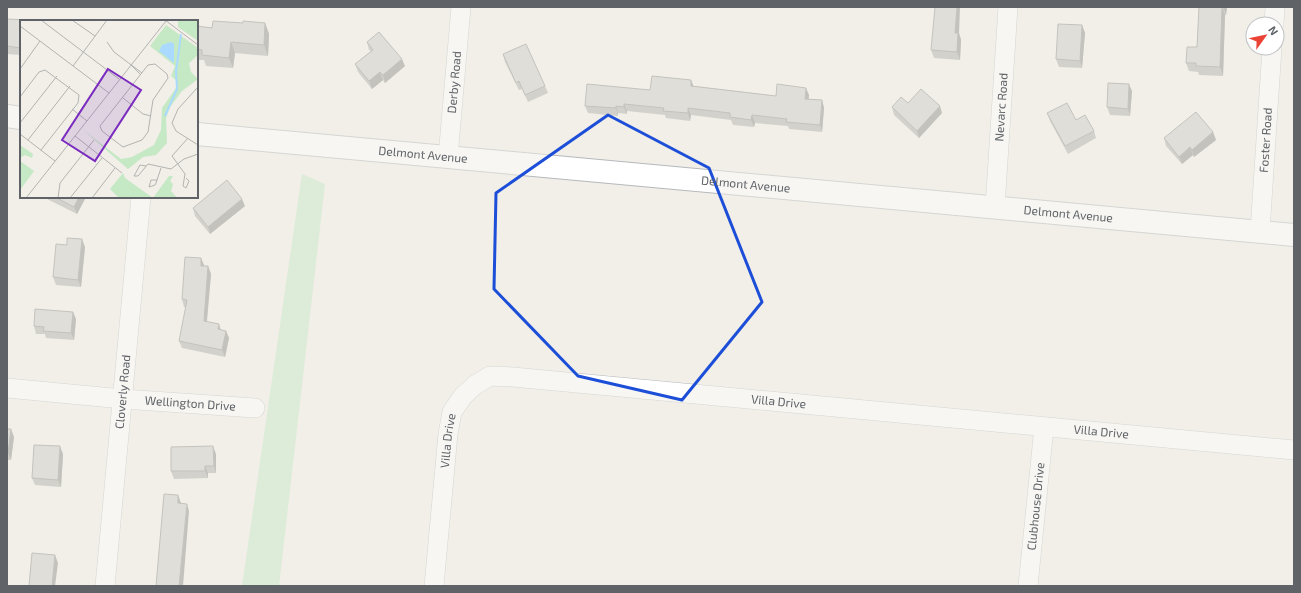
<svg xmlns="http://www.w3.org/2000/svg" width="1301" height="593" viewBox="0 0 1301 593" font-family="'Exo 2',sans-serif">
<rect width="100%" height="100%" fill="#f1efe8"/>
<path fill="#c5e8c5" d="M302,174L325,184L279,586H242Z"/>
<g fill="none" stroke-linecap="round" stroke-linejoin="round">
<defs>
<g id="minor">
<path d="M1274,24L1275,7"/>
<path id="s1" d="M448,157L461,7"/>
<path id="s2" d="M995,207L1008,7"/>
<path id="s3" d="M1260,231L1272,48"/>
<path id="s4" d="M7,388L123,399L255,408"/>
<path id="s5" d="M105,586L141,197"/>
<path id="s6" d="M434,586L448,434L452,412L463,396L475,385L490,376L513,377L1294,450"/>
<path id="s7" d="M1028,586L1044,427"/>
</g>
<g id="tertiary">
<path d="M7,116L21,118"/>
<path id="s8" d="M197,134L1294,235"/>
</g>
</defs>
<use href="#minor" stroke="#b5b8bc" stroke-width="20"/>
<use href="#tertiary" stroke="#b5b8bc" stroke-width="24"/>
<use href="#minor" stroke="#fff" stroke-width="19"/>
<use href="#tertiary" stroke="#fff" stroke-width="22"/>
</g>
<path fill="#afaea9" d="M1199,7H1227L1226,15H1225L1223,76L1199,75L1198,72L1189,71L1186,63L1197,47Z
M7,19L21,21V55L7,54Z
M243,23H265L269,34L268,56L235,53L233,68L206,66L204,60H197V26L212,28Z
M1082,25L1085,33L1082,68L1059,67L1056,59Z
M959,33L961,40L960,60L934,58L931,50Z
M367,42L405,66L385,83L383,80L372,89L358,72L355,64L371,51L369,50Z
M503,54L545,86L548,93L528,102L522,89L519,90L505,62Z
M694,86L776,96L809,95L808,99L822,100L824,108L822,132L789,129L788,126L755,123L754,127L733,125L731,120L691,115L690,121L666,118L665,115L627,111V114L618,113V116L588,113L585,106L650,90Z
M1132,91L1130,116L1110,115L1107,107Z
M908,103L942,113L919,138L894,115L892,107Z
M1047,113L1076,120L1094,131L1096,138L1068,154L1050,121Z
M1213,132L1216,140L1194,157L1193,155L1182,164L1166,146L1164,138Z
M47,197H86L77,214L47,199Z
M245,206L210,234L195,216L193,208Z
M67,245L85,247L81,287L56,285L53,277Z
M201,258L204,266H208L211,274L207,322L221,330L226,331L229,338L225,357L182,348L179,341L186,307H184L182,299Z
M76,319L74,340L46,338L45,334H36L34,326Z
M7,429L14,437L11,460H7Z
M63,454L61,487L35,485L32,478Z
M216,454V473H208V478L174,479L171,471Z"/>
<path fill="#8f8d8a" d="M957,7H960L959,33L961,40L960,60L957,52L955,33Z
M1222,7L1225,15L1223,76L1220,67Z
M1223,7H1227L1226,15Z
M265,23L269,34L268,56L264,45Z
M1082,25L1085,33L1082,68L1080,61Z
M231,42L235,53L233,68L229,58Z
M402,59L405,66L385,83L383,75Z
M380,72L383,80L372,89L369,81Z
M691,80L694,87L691,86Z
M1129,84L1132,91L1130,116L1128,109Z
M806,88L809,95L808,106L805,99Z
M822,100L824,108L822,132L820,125Z
M624,104L627,111V114L624,107Z
M616,106L618,113V116L616,108Z
M940,106L942,113L919,138L917,131Z
M688,108L691,115L690,121L688,113Z
M752,115L755,123L754,127L751,120Z
M1213,132L1216,140L1194,157L1192,150Z
M1190,147L1193,155L1182,164L1179,157Z
M79,197H86L77,214L74,207Z
M242,199L245,206L210,234L208,227Z
M82,239L85,247L81,287L78,280Z
M201,258L204,265L203,273L201,266Z
M208,266L211,274L206,328L204,321Z
M73,312L76,319L74,340L71,333Z
M219,324L221,331L218,329Z
M226,331L229,338L225,357L222,350Z
M11,429L14,437L11,460L8,453Z
M60,446L63,454L61,487L58,480Z
M213,446L216,454V473L214,466Z
M205,466L208,473V478L205,471Z
M178,495L181,503L180,511L178,503Z
M187,504L189,511L183,586H179Z
M55,555L58,563L55,586H52Z"/>
<path fill="#cccac5" stroke="#8f8d8a" d="M935,7H957L955,33H958L957,52L931,50Z
M1199,7H1222L1220,67L1196,66V63H1186L1187,47H1197Z
M7,19L27,20V21H21V48L7,46Z
M213,21L243,23V21L265,23L264,45L231,42L229,58L202,55V50L197,49V26L212,28Z
M1058,24L1082,25L1080,61L1056,59Z
M379,32L402,59L383,75L380,72L369,81L355,64L373,50L367,42Z
M526,44L545,86L525,95L519,81L516,83L503,54Z
M652,76L691,80V86L776,96L777,84L806,88L805,99L822,100L820,125L786,122L787,119L752,115L751,120L730,117V113L688,108V113L663,111L664,108L624,104V107L616,106V108L585,106L587,84L650,90Z
M1108,83L1129,84L1128,109L1107,107Z
M921,89L940,106L917,131L892,107L901,97L908,103Z
M1067,103L1076,120L1085,115L1094,131L1065,146L1047,113Z
M1196,112L1213,132L1192,150L1190,147L1179,157L1164,138Z
M227,180L242,199L208,227L193,208Z
M55,197H79L74,207Z
M67,238L82,239L78,280L53,277L56,244L67,245Z
M185,257L201,258V266H208L204,321L219,324L218,329L226,331L222,350L179,341L187,300L182,299Z
M35,309L73,312L71,333L43,331L44,327L34,326Z
M7,429H11L8,453H7Z
M34,445L60,446L58,480L32,478Z
M213,446L214,466H205V471H171V447Z
M164,494L178,495V503L187,504L179,586H156Z
M32,553L55,555L52,586H29Z"/>
<path d="M0 0H1301V593H0ZM608,115L709,168L762,302L682,400L578,376L494,289L496,193Z" fill="#f1efe8" fill-opacity=".55" fill-rule="evenodd"/>
<path fill="none" stroke="#1d4ed8" stroke-width="3" stroke-linejoin="round" d="M608,115L709,168L762,302L682,400L578,376L494,289L496,193Z"/>
<g text-anchor="middle" stroke-width="4" stroke-linejoin="round" paint-order="stroke">
<g font-size="12" fill="#5f6368" stroke="#fff">
<text dy="4" stroke="none"><textPath href="#s1" startOffset="75">Derby Road</textPath></text>
<text dy="4" stroke="none"><textPath href="#s2" startOffset="100">Nevarc Road</textPath></text>
<text dy="4" stroke="none"><textPath href="#s3" startOffset="91">Foster Road</textPath></text>
<text dy="4" stroke="none"><textPath href="#s8" startOffset="227">Delmont Avenue</textPath></text>
<text dy="4" stroke="none"><textPath href="#s8" startOffset="551">Delmont Avenue</textPath></text>
<text dy="4" stroke="none"><textPath href="#s8" startOffset="875">Delmont Avenue</textPath></text>
<text dy="4" stroke="none"><textPath href="#s5" startOffset="195">Cloverly Road</textPath></text>
<text dy="4" stroke="none"><textPath href="#s6" startOffset="518">Villa Drive</textPath></text>
<text dy="4" stroke="none"><textPath href="#s4" startOffset="184">Wellington Drive</textPath></text>
<text dy="4" stroke="none"><textPath href="#s6" startOffset="842">Villa Drive</textPath></text>
<text dy="4" stroke="none"><textPath href="#s6" startOffset="146">Villa Drive</textPath></text>
<text dy="4" stroke="none"><textPath href="#s7" startOffset="80">Clubhouse Drive</textPath></text>
</g>
</g>
<g transform="translate(20 20)">
<rect width="178" height="178" fill="#f1efe8"/>
<path d="M158,0H178V21L158,7ZM146,5L178,28V35L169,43L171,52L178,59L162,71L150,87L146,98L147,123L136,135L123,137L108,149L62,109L101,139L112,137L134,125L141,110L142,88L156,68V60L151,56L155,46L130,26ZM0,125L13,134L12,138L5,135L0,138ZM0,141L14,151L0,170ZM103,153L105,158L133,178L149,156H153L150,161L153,164L151,171L157,178H99L90,169Z" fill="#c5e8c5"/>
<path d="M151,22L154,24V43L139,31L142,25Z" fill="#aadaff"/>
<path fill="none" stroke="#aadaff" stroke-width="2" d="M145,96L157,69L156,52L161,14"/>
<path fill="none" stroke="#b3b3b1" stroke-width="1" d="M21,0L99,59M52,0L75,16M145,0L178,25M0,6L89,73M87,22L94,32L122,53M135,44L147,54L148,58L133,80L128,112L122,120L103,127L82,111L80,106L128,45ZM111,45L121,55M53,46L87,0M0,49L20,21M178,67L158,89L152,103L156,111L178,125M0,77L19,52L25,50L59,75L58,83L21,130M103,78L123,94L131,96M52,89L67,101M0,103L37,56M0,114L35,141M55,116L102,153M8,120L50,66M126,146L120,145L114,156H118L128,144L151,149L164,139L178,134M166,158L169,161L166,168L163,166L165,154L152,136L168,118M137,160H131L129,167L135,165L136,163L141,148M6,178L146,1M38,178L40,163L74,120M50,178L82,138M72,178L95,148"/>
<path fill="#7b2cbf" fill-opacity="0.15" stroke="#7b2cbf" stroke-width="2" d="M88,49L121,70L75,141L42,120Z"/>
<rect width="178" height="178" fill="none" stroke="#5f6368" stroke-width="2"/>
</g>
<rect width="1301" height="593" fill="none" stroke="#5f6368" stroke-width="16"/>
<g transform="translate(1265 36) rotate(57)"><circle r="19" fill="#ffffff" stroke="#bfc1c3"/>
<path d="M0-3L7 15L0 10L-7 15Z" fill="#ea4335"/>
<text y="-6" font-size="11" font-weight="bold" text-anchor="middle" fill="#5f6368">N</text>
</g>
</svg>
